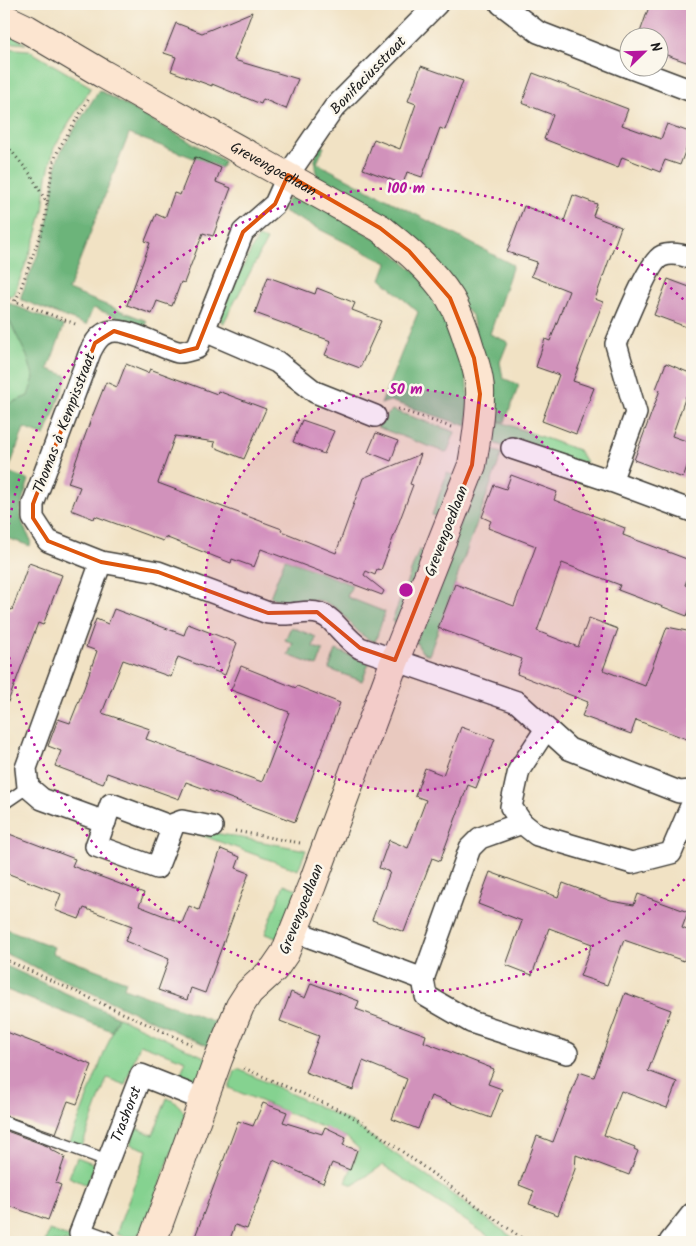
<svg xmlns="http://www.w3.org/2000/svg" width="696" height="1246" viewBox="0 0 696 1246" font-family="Kalam,sans-serif">
<rect width="100%" height="100%" fill="#fbf7ec"/>
<filter id="ink" filterUnits="userSpaceOnUse"><feTurbulence type="fractalNoise" baseFrequency=".02" numOctaves="2"/><feDisplacementMap in="SourceGraphic" scale="10" xChannelSelector="R" yChannelSelector="G"/><feConvolveMatrix kernelMatrix="1 2 1 2 8 2 1 2 1" color-interpolation-filters="sRGB"/></filter>
<filter id="wash" filterUnits="userSpaceOnUse"><feTurbulence type="fractalNoise" baseFrequency=".0096" numOctaves="4" result="noise"/><feDisplacementMap in="SourceGraphic" scale="20" xChannelSelector="R" yChannelSelector="G"/><feGaussianBlur stdDeviation="1.12" result="paint"/><feColorMatrix in="noise" values="0 0 0 0 0 0 0 0 0 0 0 0 0 0 0 0 0 1.4 0 .05"/><feComposite in="paint" operator="in"/></filter>
<g filter="url(#wash)">
<rect width="100%" height="100%" fill="#f1e2c4"/>
<path fill="#85d290" stroke="#507756" d="M4,30L26,44L4,42Z
M4,48L28,50L91,87L54,148L47,177L43,210L36,236L14,295L10,296L4,293Z
M258,237L267,240L223,324L221,321V310Z
M4,317L9,320L27,356L34,378L28,396L4,406Z
M392,410L455,432L447,453L377,427Z
M492,419L578,450L587,463L505,447L488,441Z
M487,449L502,453L429,655L422,652L416,642Z
M447,473L455,476L440,518L432,515Z
M419,550L426,552L399,624L392,621Z
M285,559L352,585L347,597L385,612L375,642C353,635 347,611 327,603C309,595 288,605 270,597Z
M291,627L316,637L313,647L323,650L317,666L288,655L293,643L285,640Z
M336,650L369,663L362,681L329,669Z
M183,827L306,850L298,870L181,828Z
M284,884L297,889L279,939L265,934Z
M118,1017L209,1059C202,1073 196,1086 178,1080L186,1061L140,1044L125,1085L107,1078L82,1146L70,1142Z
M238,1069L349,1121L519,1242H497L383,1165L353,1185L346,1182L359,1149L346,1137L229,1088L235,1071Z
M167,1098C176,1102 181,1106 185,1115L143,1231C133,1238 127,1238 116,1234L147,1150L130,1144L136,1128L153,1135Z
M77,1157L95,1164L87,1185L69,1177Z
M49,1230L72,1238L71,1242H45Z"/>
<path fill="#6cb47a" stroke="#44684b" d="M99,90L224,161L221,168L129,134L68,290L147,321L145,327L93,308L86,325L22,300L21,296L44,239L51,204L57,161L62,149Z
M320,145L324,147L317,163L513,265L490,334L508,342L500,362L503,378L519,385L505,422L492,419L472,315L320,182C313,169 313,158 320,145Z
M292,197H303L376,239L416,272L442,308L452,327L466,376L469,408L467,426L390,401L381,404L418,312L381,279L387,263L283,211L287,200Z
M4,301L64,326L48,369L68,376L45,436L24,428L8,472L29,480C20,507 15,514 31,540L30,546L4,537V406L28,396L34,378L27,356L9,320L4,317Z
M4,928L54,947L52,953L126,981L124,988L215,1022L208,1046L4,953Z
M4,965L118,1017L112,1031L4,989Z"/>
<g id="blocks">
<path fill="#d192bb" d="M650,4H692V64L658,52V38H638Z
M252,12L234,60L298,79L286,109L263,99L261,104L212,84V86L171,71L176,57L164,53L176,23L202,33Z
M421,66L463,81L445,130L440,128L422,177L407,172L403,184L363,169L374,139L400,149L416,104L408,101Z
M533,73L628,109L622,125L661,139L667,124L692,133L680,165L665,160L660,172L622,157L618,168L544,139L553,115L522,103Z
M195,157L221,168L216,182L231,188L213,236L203,233L184,283L181,282L172,306L157,301L152,314L127,305L150,243L145,241L156,214L165,218L174,193L180,195Z
M573,195L597,204L593,216L621,227L595,299L603,302L573,381L594,388L576,434L542,421L559,375L536,367L545,339L550,341L569,291L531,276L537,262L507,252L524,206L564,221Z
M268,277L315,294L317,288L355,303L352,310L381,321L360,368L325,355L331,341L255,313Z
M668,279L692,288V329L654,315Z
M666,363L692,374V398L686,396L672,436L692,443V452L683,478L634,460L660,390L656,389Z
M126,364L148,373L150,369L217,394L218,391L266,409L244,459L214,447L215,442L175,436L158,483L282,529L281,531L336,553L363,478L421,454L410,484L413,485L381,570L377,569L375,575L366,571L364,575L384,591L382,595L261,549L254,567L232,559L231,563L165,537L163,541L95,516L94,519L71,510L80,487L68,483L90,422L106,382L117,387Z
M302,420L334,431L324,454L293,442Z
M376,433L398,441L391,461L368,452Z
M511,475L557,492L554,500L625,528L623,535L692,561V566L685,585L692,588V603L687,616L618,590L620,585L562,563L537,631L578,647L589,618L618,629L603,670L645,686L667,627L692,632V741L636,720L631,734L582,716L588,702L517,674L522,659L438,628L455,584L514,606L536,546L488,528L491,521L482,517L494,485L506,489Z
M29,563L62,575L43,625L38,623L6,707H4V607L12,610Z
M114,609L184,635L188,624L237,643L225,675L178,657L171,677L123,660L102,713L150,729L146,739L262,782L289,712L231,690L241,666L296,688L297,686L340,703L295,822L186,782L179,799L107,773L103,784L55,766L61,751L48,746L58,719L70,723L84,688L97,651L86,647L96,619L108,624Z
M461,727L495,739L476,788L468,785L440,861L432,858L404,932L372,920L390,872L379,868L389,840L408,848L426,800L415,796L425,768L443,775Z
M4,832L75,859L72,866L144,893L139,906L182,923L189,906L199,910L221,849L240,857L236,868L249,873L205,993L191,988L187,1000L158,990L169,959L125,941L132,926L84,908L79,919L60,912L55,910L61,894L4,872Z
M490,872L558,897L563,883L611,901L634,905L638,894L688,912L682,928L692,932V939L684,961L624,940L607,985L580,976L592,944L549,928L532,975L506,965L522,921L478,904Z
M311,983L359,1001L356,1009L426,1035L424,1042L494,1069L488,1084L502,1089L491,1118L431,1096L418,1129L392,1119L407,1079L363,1061L353,1090L305,1072L319,1036L280,1021L291,992L305,998Z
M625,993L671,1010L648,1071L677,1082L667,1108L621,1091L604,1135L635,1147L634,1149L638,1151L629,1175L576,1155L575,1169L558,1215L529,1204L534,1191L519,1185L537,1136L553,1142L579,1072L594,1077Z
M4,1031L92,1065L77,1104L68,1101L56,1133L4,1115Z
M263,1103L287,1112L283,1122L322,1134L325,1127L346,1137L343,1145L357,1150L350,1170L332,1163L323,1183L273,1160L247,1229L235,1225L229,1242H193L238,1121L253,1126Z
M4,1130L50,1147V1149L65,1157L56,1183L61,1185L48,1220L4,1204Z"/>
</g>
</g>
<g filter="url(#ink)">
<use href="#blocks" fill-opacity="0" stroke="#3c3a35" stroke-width="1"/>
<g fill="none" stroke-linecap="round" stroke-linejoin="round">
<defs>
<path id="lane" d="M4,801L6,802L28,787
M4,1122L109,1161"/>
<g id="street">
<path d="M437,4L334,108L288,175L275,204L243,232L197,348C192,349 184,353 178,352C159,348 119,320 101,336C96,340 93,346 90,352L33,504V518L48,541L101,562L158,572L268,613C273,613 279,614 284,614C302,614 317,607 332,621C342,631 349,641 360,648L517,702L569,749L679,792L692,791"/>
<path d="M501,4L538,32L628,67"/>
<path d="M631,68L692,91"/>
<path d="M205,331L277,362L315,392L375,416"/>
<path d="M512,448L611,481L636,413L616,344C623,328 649,261 662,256C671,252 683,255 692,258"/>
<path d="M611,481L692,511"/>
<path d="M101,562L26,768L28,787L42,799L105,822"/>
<path d="M522,823L511,807L519,770L546,729"/>
<path d="M172,827L111,804L96,846L157,868L174,824L182,821L212,827"/>
<path d="M294,931L423,979L470,848L480,838L522,823L537,835L632,863L671,853L692,804"/>
<path d="M423,979L426,996L471,1022L567,1053"/>
<path id="s1" d="M105,1242L80,1233L141,1075L204,1100"/>
<path d="M670,1242L692,1214"/>
</g>
<g id="secondary">
<path id="s2" d="M4,18L27,29L103,74L380,228C405,248 432,270 450,298C459,313 465,331 470,348C475,362 481,381 480,396C480,419 476,442 472,465L395,660L312,885L285,953L274,969L249,992L240,1006L219,1057L152,1242"/>
</g>
</defs>
<use href="#lane" stroke="#3c3a35" stroke-width="14"/>
<use href="#street" stroke="#3c3a35" stroke-width="24"/>
<use href="#secondary" stroke="#3c3a35" stroke-width="30"/>
<path stroke="#3c3a35" stroke-width="3" stroke-dasharray="1 4" stroke-linecap="butt" d="M4,142L31,175L48,205
M4,297L78,325
M16,301L44,225L53,164L58,150L90,97
M398,409L451,427
M235,831L300,843
M4,959L195,1046
M244,1068L346,1113L364,1124L527,1242"/>
<use href="#lane" stroke="#fff" stroke-width="11"/>
<use href="#street" stroke="#fff" stroke-width="21"/>
<use href="#secondary" stroke="#fce5d0" stroke-width="28"/>
</g>
</g>
<path fill="none" stroke="#de560d" stroke-width="4" stroke-linejoin="round" d="M288,175L380,228L409,251L450,298L474,358L480,394L472,465L395,660L360,648L317,612L268,613L158,572L101,562L48,541L33,518V504L95,343L114,331L180,352L197,348L243,232L275,204Z"/>
<circle cx="406" cy="590" r="201" fill="#b5179e" fill-opacity=".12"/>
<g fill="none" stroke="#b5179e" stroke-width="2.5" stroke-dasharray="2.5 5">
<circle cx="406" cy="590" r="201"/>
<path d="M690 874A402 402 0 1 1 690 306"/>
</g>
<g text-anchor="middle" stroke-width="5" stroke-linejoin="round" paint-order="stroke">
<g font-size="15" fill="#1c1c1c" stroke="#fbf7ec">
<text transform="translate(368 75) rotate(-46)" y="5">Bonifaciusstraat</text>
<text dy="5" stroke="none"><textPath href="#s2" startOffset="309">Grevengoedlaan</textPath></text>
<text transform="translate(64 423) rotate(-69)" y="5">Thomas à Kempisstraat</text>
<text transform="translate(446 531) rotate(-69)" y="5">Grevengoedlaan</text>
<text transform="translate(301 909) rotate(-68)" y="5">Grevengoedlaan</text>
<text dy="5" stroke="none"><textPath href="#s1" startOffset="154">Trashorst</textPath></text>
</g>
</g>
<circle cx="406" cy="590" r="8" fill="#b5179e" stroke="#fbf7ec" stroke-width="2.5"/>
<g font-size="15" text-anchor="middle" font-weight="bold" fill="#b5179e" stroke="#fbf7ec" stroke-width="5" stroke-linejoin="round" paint-order="stroke">
<text x="406" y="193">100 m</text>
<text x="406" y="394">50 m</text>
</g>
<rect width="696" height="1246" fill="none" stroke="#fbf7ec" stroke-width="20"/>
<g transform="translate(644 52) rotate(67)"><circle r="24" fill="#fbf7ec" stroke="#a29f99"/>
<path d="M0-4L9 19L0 12L-9 19Z" fill="#b5179e"/>
<text y="-8" font-size="14" font-weight="bold" text-anchor="middle" fill="#1c1c1c">N</text>
</g>
</svg>
